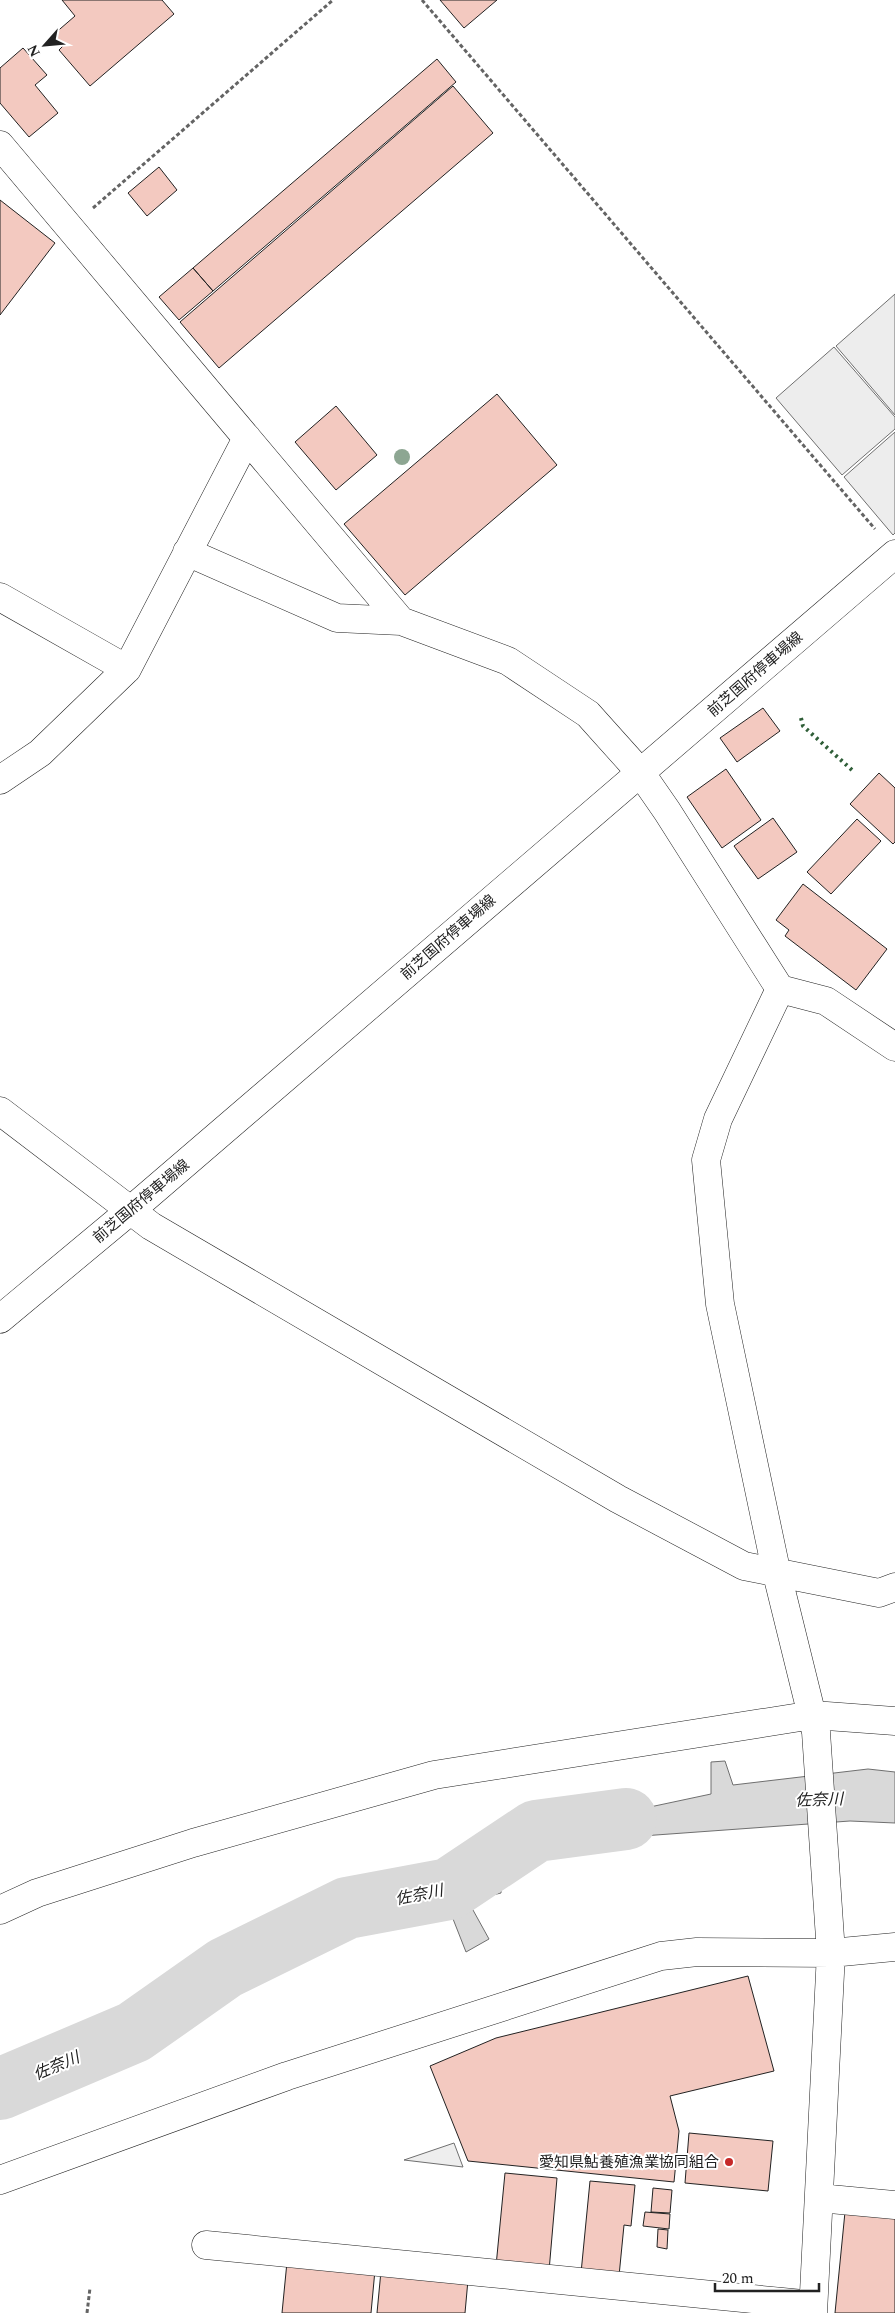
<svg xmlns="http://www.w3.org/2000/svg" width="895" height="2313" viewBox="0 0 895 2313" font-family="Spectral,'Noto Sans JP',serif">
<rect width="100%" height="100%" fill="#fff"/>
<path fill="#eee" stroke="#6f6f6f" d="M454,2143L463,2167L404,2160Z"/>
<path fill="#ededed" stroke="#6f6f6f" d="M895,294V415L836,346Z
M834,347L895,417V429L842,475L776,398Z
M895,432V533L893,535L844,477Z"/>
<path fill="#d9d9d9" stroke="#6f6f6f" d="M725,1761L733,1785L868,1769L895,1772V1823L850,1821L642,1836L545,1834L501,1857V1893L468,1901L489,1939L466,1952L435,1873L467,1861L462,1847L711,1794V1762Z"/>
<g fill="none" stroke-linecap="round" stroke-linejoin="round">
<path stroke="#d9d9d9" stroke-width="62" d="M0,2089L134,2032L225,1968L347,1908L449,1889L536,1831L626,1819"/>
</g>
<path fill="#f3c9c0" stroke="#222" d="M62,0H162L174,14L90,86L59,50L63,46L53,35L75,16Z
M440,0H497L464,28Z
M23,48L47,75L35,85L58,113L29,137L0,103V68Z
M437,59L456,82L213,291L193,268Z
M453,86L493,133L219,368L180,322Z
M159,167L177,190L147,216L128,193Z
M0,200L55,243L0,315Z
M193,268L213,291L179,320L159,297Z
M497,394L557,465L405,595L344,524Z
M336,406L377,455L336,490L295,442Z
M763,708L780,731L737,762L720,738Z
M726,769L761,820L722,848L687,797Z
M879,773L895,788V842L893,844L850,804Z
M773,818L797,852L758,879L734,846Z
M857,819L881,841L831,894L807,872Z
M803,884L887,949L856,990L785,936L789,930L776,920Z
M748,1976L774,2071L670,2096L679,2131L674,2182L468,2161L430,2066L496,2038Z
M689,2133L773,2141L768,2191L685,2183Z
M505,2173L557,2178L549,2271L496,2266Z
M590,2181L635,2185L631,2226L624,2225L619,2276L581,2273Z
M653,2188L672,2190L670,2213L651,2212Z
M645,2212L670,2214L669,2229L643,2226Z
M845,2212L895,2217V2313H835Z
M658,2229L668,2230L667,2249L657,2247Z
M287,2262L375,2270L371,2313H282Z
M381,2271L468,2280L465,2313H377Z"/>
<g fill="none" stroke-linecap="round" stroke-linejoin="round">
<defs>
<path id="minor" d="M0,145L401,621
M187,552L337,618L401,621L508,661L588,714L640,772L667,811L780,989L826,1001L895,1047
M0,597L127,669
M0,780L40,753L127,669L247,438
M780,989L718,1119L706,1160L720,1304L776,1570L816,1732L831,1953L813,2313
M0,1111L151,1226L618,1499L744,1566L879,1593L895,1587
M0,1910L37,1893L193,1843L434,1775L813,1715L895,1721
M0,2180L287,2076L661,1956L697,1952L831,1953L895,1947
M819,2198L895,2205
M206,2245L813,2305"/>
<path id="secondary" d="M0,1319L131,1210L895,554"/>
</defs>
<use href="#minor" stroke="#222" stroke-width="29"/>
<use href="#secondary" stroke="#222" stroke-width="29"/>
<path stroke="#646464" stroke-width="3" stroke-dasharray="4 2.5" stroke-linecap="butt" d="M422,0L875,529
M93,208L333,0
M87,2313L90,2288"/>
<use href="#minor" stroke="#fff" stroke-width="28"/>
<use href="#secondary" stroke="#fff" stroke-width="28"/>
<path stroke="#2f5e38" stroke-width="4" stroke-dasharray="2.5 4" stroke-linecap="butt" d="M801,718L803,726L852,770"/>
</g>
<circle fill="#8da692" cx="402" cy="457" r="8"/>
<circle fill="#c62828" stroke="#fff" stroke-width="2" cx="729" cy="2162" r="5"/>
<g text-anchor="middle" stroke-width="4" stroke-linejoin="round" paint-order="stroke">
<g font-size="15" fill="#222" stroke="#fff">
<text transform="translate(755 674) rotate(-41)" y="5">前芝国府停車場線</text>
<text transform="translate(448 937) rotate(-41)" y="5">前芝国府停車場線</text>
<text transform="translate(141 1201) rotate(-40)" y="5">前芝国府停車場線</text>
</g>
<g font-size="15" fill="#222" stroke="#fff" text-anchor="end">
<text x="719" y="2167">愛知県鮎養殖漁業協同組合</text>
</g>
<g font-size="16" font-style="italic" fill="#222" stroke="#fff">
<text transform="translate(819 1799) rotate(-2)" y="6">佐奈川</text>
<text transform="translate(419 1894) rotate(-11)" y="6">佐奈川</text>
<text transform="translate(56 2065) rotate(-23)" y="6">佐奈川</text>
</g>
</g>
<g transform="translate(45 45) rotate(243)" stroke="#ffffff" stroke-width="4" paint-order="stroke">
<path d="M0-4L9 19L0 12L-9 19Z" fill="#222222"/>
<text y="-8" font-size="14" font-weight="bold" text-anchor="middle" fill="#222222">N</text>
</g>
<path d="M715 2283v8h104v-8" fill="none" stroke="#222222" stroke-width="2.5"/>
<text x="722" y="2283" font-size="15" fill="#222222" stroke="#ffffff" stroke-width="4" paint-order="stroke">20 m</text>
</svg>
